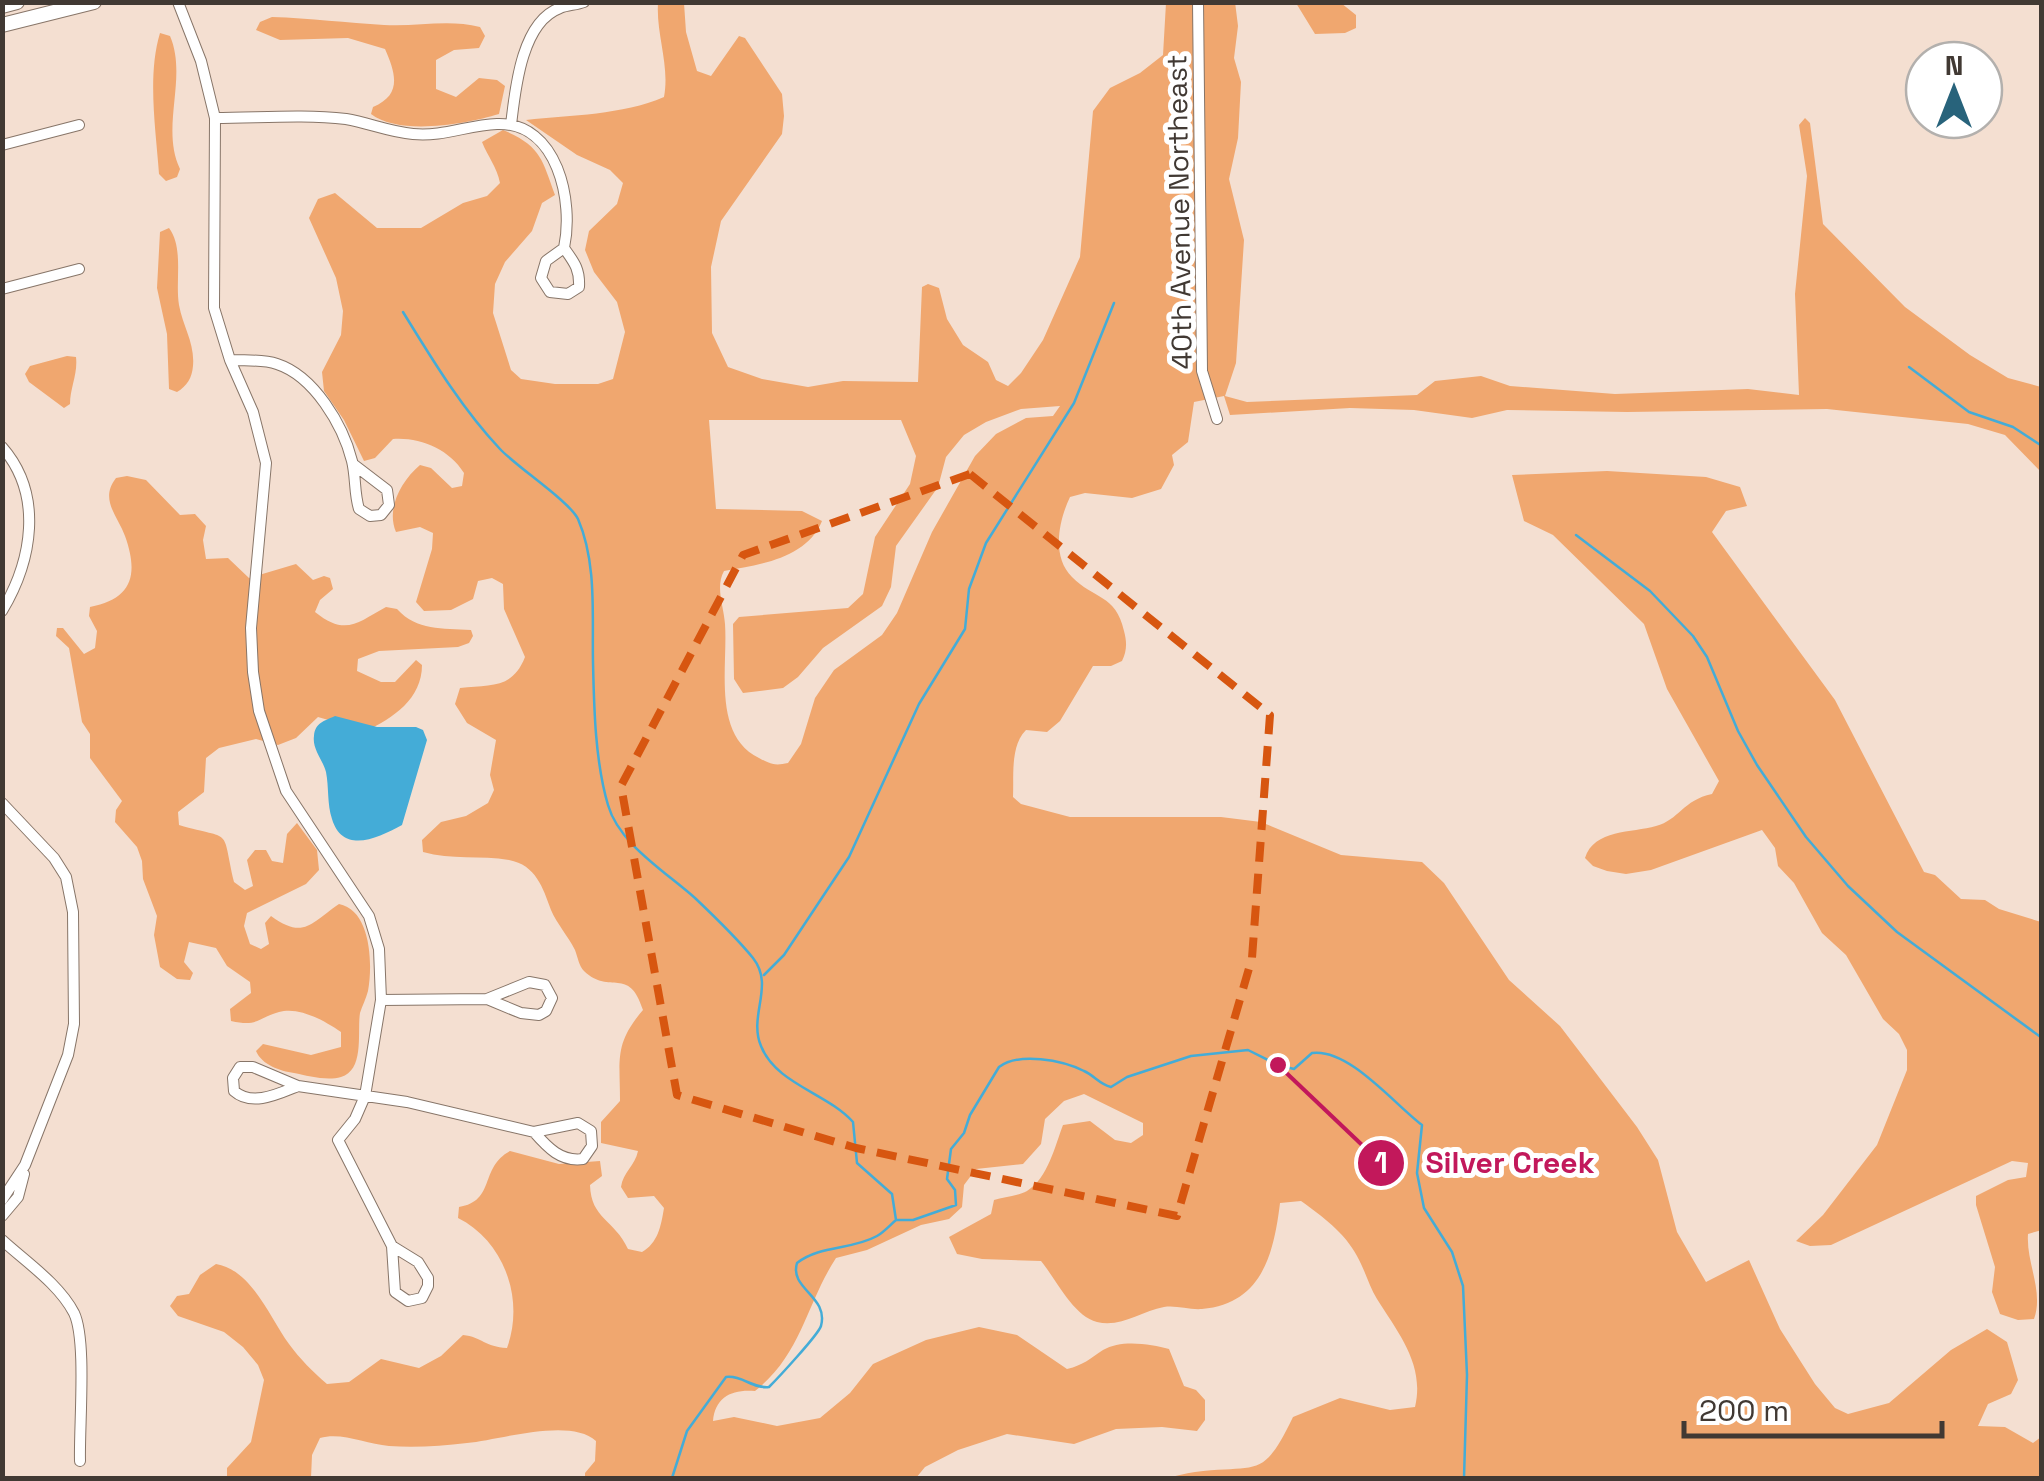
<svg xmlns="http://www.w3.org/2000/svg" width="2044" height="1481" viewBox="0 0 2044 1481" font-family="'Space Grotesk',sans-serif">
<rect width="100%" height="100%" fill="#f4dfd1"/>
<path fill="#f0a76f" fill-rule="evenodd" d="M1235,2L1238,26L1234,58L1241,82L1238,138L1229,179L1244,240L1236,363L1225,396L1247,402L1417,395L1435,381L1481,376L1510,386L1615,394L1748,389L1799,395L1795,294L1807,176L1799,125L1805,118L1810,123L1823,224L1905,307L1970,355L2008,378L2041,387V472L2005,435L1968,424L1827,409L1627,412L1507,410L1472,418L1414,410L1350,408L1230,415L1224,396L1194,402L1188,442L1172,455L1174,465L1161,489L1132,498L1085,493L1070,497C1059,520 1051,556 1072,577C1093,599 1116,594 1124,631C1127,642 1127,651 1122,661L1111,666H1093L1060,721L1047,732L1026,730C1010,746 1014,775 1013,797L1021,804L1070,817H1221L1261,822L1341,855L1422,862L1444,883L1509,980L1560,1026L1637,1127L1658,1160L1677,1232L1706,1282L1749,1260L1780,1329L1815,1384L1835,1408L1848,1414L1889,1403L1951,1350L1987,1329L2007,1342L2018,1380L2011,1394L1988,1404L1978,1426L2005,1427L2033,1443L2041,1437V1478H1164C1175,1477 1185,1473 1195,1472C1259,1464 1262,1481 1293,1417L1340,1398L1390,1410L1415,1407C1425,1365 1399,1334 1377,1299C1369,1286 1365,1270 1357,1256C1345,1233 1322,1216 1301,1201L1280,1203C1274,1253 1262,1304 1202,1309C1189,1310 1176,1305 1164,1307C1141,1311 1121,1328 1097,1322C1073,1316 1056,1279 1041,1261L982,1259L957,1254L949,1237L991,1214L994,1200C1004,1197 1018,1196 1027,1191C1048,1178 1055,1146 1063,1125L1090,1121L1115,1140L1131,1143L1143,1135V1123L1084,1094L1064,1101L1045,1119L1041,1144L1023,1164L976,1169L964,1185L962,1207L949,1219L921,1225L867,1250L836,1258C806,1304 802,1354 755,1391C732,1389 715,1397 713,1421L734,1417L777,1426L820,1418L850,1393L873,1364L926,1340L979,1327L1017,1335L1067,1369C1084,1365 1089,1359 1103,1350C1121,1339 1151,1344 1169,1349L1184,1386L1196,1390L1205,1400V1420L1197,1431L1162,1427L1116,1429L1074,1444L1007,1434L958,1450L925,1467L916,1478H585V1473L595,1461L596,1441C570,1417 500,1440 467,1443C441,1446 415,1448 389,1446C366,1444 342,1432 320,1438L312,1455L311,1478H227V1468L251,1442L264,1380L258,1365L243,1347L224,1332L178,1316L170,1306L177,1296L189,1294L200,1275L216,1264C252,1270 270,1318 289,1344C300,1359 313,1372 327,1384L349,1382L381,1359L419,1368L441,1356L463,1335C482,1337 485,1347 507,1348C525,1299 504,1241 458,1218L459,1207C496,1201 479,1168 510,1151L559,1164L600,1161L602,1176L590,1185C591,1219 614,1219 628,1249L642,1252C658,1243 661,1226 664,1208L654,1196L628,1198L621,1187C623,1172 635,1166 638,1151L601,1143V1122L620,1101C620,1059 614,1044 643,1010C629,965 610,996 584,971C579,966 578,958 575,950C568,936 557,924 551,910C543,888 536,865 509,860C481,855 451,860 423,852L422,840L441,822L466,816L488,803L494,790L490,775L496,740L467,723L455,704L460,688C490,684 512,690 525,657L504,609L503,584L492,578L478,581L473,599L451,610L424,611L416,602L432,549L433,533L420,527L396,532C386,509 401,481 420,465L431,468L452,488L462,486L464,473C449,449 420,437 393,439L375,458L364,461L344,420L324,391L322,372L341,335L343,311L336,278L309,218L318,199L335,193L377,228H421L463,203L487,196L500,183C497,167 488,157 482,142L503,130C541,146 542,159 555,195L542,203L532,231L505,262L495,284L493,313L511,370L521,379L555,384H598L613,379L625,332L617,302L594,272L585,250L589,231L617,204L623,183L610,170L577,155L526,120C572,115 622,115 664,97C670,65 656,35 658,3H684L686,32L697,71L711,76L739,36L745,38L782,94L784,116L782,134L721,221L711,267L712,333L728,367L762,379L808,387L843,381L918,382L922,287L928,284L939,288L947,319L963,345L988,362L996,380L1008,386L1021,373L1043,340L1080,257L1093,111L1110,88L1140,73L1163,55L1166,3ZM1060,406L1053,416L1026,418L996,434L975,456L932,532L897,613L882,635L834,670L815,698L801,744L788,763C775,766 770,764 759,758C712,735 728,667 725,624C724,607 715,587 724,571C760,565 807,558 822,521L802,511L716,509L709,420H901L916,456L910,484L875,537L863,594L848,608L739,617L733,624L734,679L743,693L783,688L798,677L823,648L882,606L891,587L896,546L938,487L946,457L964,435L986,422L1021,409Z
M1296,3H1341L1356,15V28L1345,33L1315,34Z
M272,17C310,18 347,23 384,25C417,27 448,19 480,27L485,36L479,48L454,50L436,60V89L456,97L479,78L497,80L505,86L499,114C466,124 400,136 371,114L373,107C402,95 396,74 385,49L348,38L280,40L256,30L260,22Z
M160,33L170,36C188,78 160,127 180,169L177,177L166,181L159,174C156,130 147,76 160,33Z
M169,228C184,248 175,281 179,305C183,327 195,343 193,366C192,378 187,386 177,392L169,389L167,334L157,288L160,232Z
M67,356L76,357C78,374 70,388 70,404L64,408L29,382L25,374L30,366Z
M1607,471L1706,477L1740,487L1747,506L1726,511L1712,532L1835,700L1924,872L1935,875L1961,899L1985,900L1999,909L2041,922L2042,1230L2028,1234C2026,1263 2044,1291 2034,1319L2018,1320L2000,1314L1992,1292L1995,1267L1976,1205V1196L2008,1180L2026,1177L2028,1163L2012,1161L1831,1245L1810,1246L1796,1241L1823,1215L1877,1145L1907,1070V1050L1899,1034L1883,1019L1846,955L1822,933L1794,883L1778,866L1775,848L1762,830L1651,870L1626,874L1607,871L1593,866L1585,858C1594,829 1632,833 1656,826C1679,820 1683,800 1712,794L1719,781L1667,689L1644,624L1553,535L1524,521L1512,475Z
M127,476L146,480L180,515L195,514L206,526L203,540L206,559L228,558L249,578L296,564L313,580L324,576L330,578L333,589L320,600L315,612C346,637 358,622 386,607L397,609C417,631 442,628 471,630L473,636L469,643L458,647L379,651L358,659L357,671L381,682H395L416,660L422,665C422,699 393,718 366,731L318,717L296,738L278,745L256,739L219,748L206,758L204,792L178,812L179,825C234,841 221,825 234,882L245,890L253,886L247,860L255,850H266L272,861L283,863L287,834L297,823L317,850L319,870L306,884L247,913L244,926L250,944L261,949L269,944L265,923L271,916C304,940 311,923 339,904C371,910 373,964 368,991C366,999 362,1006 360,1013C357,1032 365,1070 341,1077C327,1081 308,1076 294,1073C280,1071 262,1065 256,1051L263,1044L311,1055L341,1047V1032C325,1021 299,1006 279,1012C256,1019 257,1027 231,1021L230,1009L251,993L250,982L227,966L216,948L189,942L184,962L193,973L190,980L177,979L160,967L154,935L157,916L143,879L142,861L137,847L115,822L116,810L122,801L90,758V734L82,722L69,648L56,636L57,628H63L84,654L95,648L97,631L89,616L90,607C132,599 139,575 125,536C118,516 99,500 116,478Z"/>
<path fill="#44acd7" d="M335,716L377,727H416L423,730L427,740L402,825C378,838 343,855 332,819C327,804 329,787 326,772C323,760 312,749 314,736C315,723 324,721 335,716Z"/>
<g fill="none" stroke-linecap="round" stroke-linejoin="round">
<path stroke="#44acd7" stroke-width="2.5" d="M403,312C432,359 462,409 500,449C518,468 569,501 578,519C597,563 592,615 593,662C594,707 595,761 608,805C619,844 666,872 695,898C715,917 736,937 753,958C775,986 748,1015 761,1046C776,1084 827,1093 853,1122L857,1163L892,1194L896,1220
M1909,367L1969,412L2013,427L2042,446
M1576,535L1650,591L1693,636L1707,657L1738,731L1757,765L1806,837L1848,886L1897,932L2042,1038
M764,975L784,955L849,857L919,704L965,629L969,589L986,543L1074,403L1114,303
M672,1478L687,1431L726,1377C742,1375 753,1389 769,1387C778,1378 818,1335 821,1326C829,1296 789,1289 797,1263C820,1245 852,1250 877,1236C884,1232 890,1225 896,1220H913L956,1205L955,1190L947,1179L951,1149L964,1133L970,1115L999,1067C1019,1052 1062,1060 1084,1071C1095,1076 1099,1084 1111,1087L1127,1077L1191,1056L1248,1050L1278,1065L1294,1069L1312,1053C1349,1048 1394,1104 1422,1125L1417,1173L1424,1208L1452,1252L1463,1286L1467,1375L1464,1478"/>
<defs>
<path id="street" d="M178,2L201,61L215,118L214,308L230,360L253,412L266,463L251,628L253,672L259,711L286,791L369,916L379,949L381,1000L365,1096L355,1119L338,1140L392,1246L395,1292L408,1301L422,1298L428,1286V1278L418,1262L392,1246
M1198,2L1202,371L1217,419
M215,118C259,118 303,114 346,119C369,123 390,132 413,134C443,137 468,125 497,124C558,122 574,202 564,248L546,261L541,278L550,292L568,294L579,287C580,269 574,262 564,248
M511,125C515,91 521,22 560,8C567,5 576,5 584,2
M2,145L79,125
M2,289L79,269
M230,360C246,361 262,359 277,364C314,376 343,425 352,461C356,477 354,493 359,509L370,516L381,515L389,505L387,490L353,464
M2,447C44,495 32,561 2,611
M2,803L54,858L66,877L73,912L74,1024L68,1055L25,1165L2,1200
M381,1000L487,999L529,982L545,985L552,998L546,1011L539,1015L521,1013L487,999
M298,1086C278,1094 252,1107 234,1091L233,1078L240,1067H253L298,1086L407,1102L534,1132L578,1123L591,1131L592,1146L583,1159C561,1162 548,1148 534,1132
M2,1216L18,1197L24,1174
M2,1240C26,1262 59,1284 74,1313C87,1340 79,1426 80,1461"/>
<path id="secondary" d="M2,6L17,2
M2,25L94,2"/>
</defs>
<use href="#street" stroke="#877568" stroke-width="12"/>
<use href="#secondary" stroke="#877568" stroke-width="16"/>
<use href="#street" stroke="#fff" stroke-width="10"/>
<use href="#secondary" stroke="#fff" stroke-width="14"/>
</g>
<path fill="none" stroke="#d75610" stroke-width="8" stroke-dasharray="20 12" stroke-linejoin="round" d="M970,474L1270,715L1252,958L1177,1216L856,1148L677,1095L621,786L743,555Z"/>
<g text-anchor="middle" stroke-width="10" stroke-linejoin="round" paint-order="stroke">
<g font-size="28" fill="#413933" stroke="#fff">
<text transform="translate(1179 212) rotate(-91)" y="10">40th Avenue Northeast</text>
</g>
</g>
<path fill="none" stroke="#c2185b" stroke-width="4" d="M1278 1065L1381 1163"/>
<g fill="#c2185b" stroke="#fff" stroke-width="4">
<circle cx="1278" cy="1065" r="10"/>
<circle cx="1381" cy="1163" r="25"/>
</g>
<g font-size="30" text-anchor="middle" font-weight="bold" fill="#fff">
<text x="1381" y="1173">1</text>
</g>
<g font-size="30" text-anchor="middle" font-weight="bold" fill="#c2185b" stroke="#fff" stroke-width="10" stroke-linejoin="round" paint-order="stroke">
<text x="1510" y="1173">Silver Creek</text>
</g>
<rect width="2044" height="1481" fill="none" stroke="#413933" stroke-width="10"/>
<g transform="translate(1954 90)"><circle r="48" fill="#ffffff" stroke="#b3b0ad" stroke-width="2.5"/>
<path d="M0-8L18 38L0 25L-18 38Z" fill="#28637b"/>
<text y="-15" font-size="28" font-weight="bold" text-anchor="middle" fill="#413933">N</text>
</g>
<path d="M1684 1421v15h258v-15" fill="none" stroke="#413933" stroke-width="5"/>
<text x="1699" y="1421" font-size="30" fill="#413933" stroke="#ffffff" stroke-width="8" paint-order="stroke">200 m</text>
</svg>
